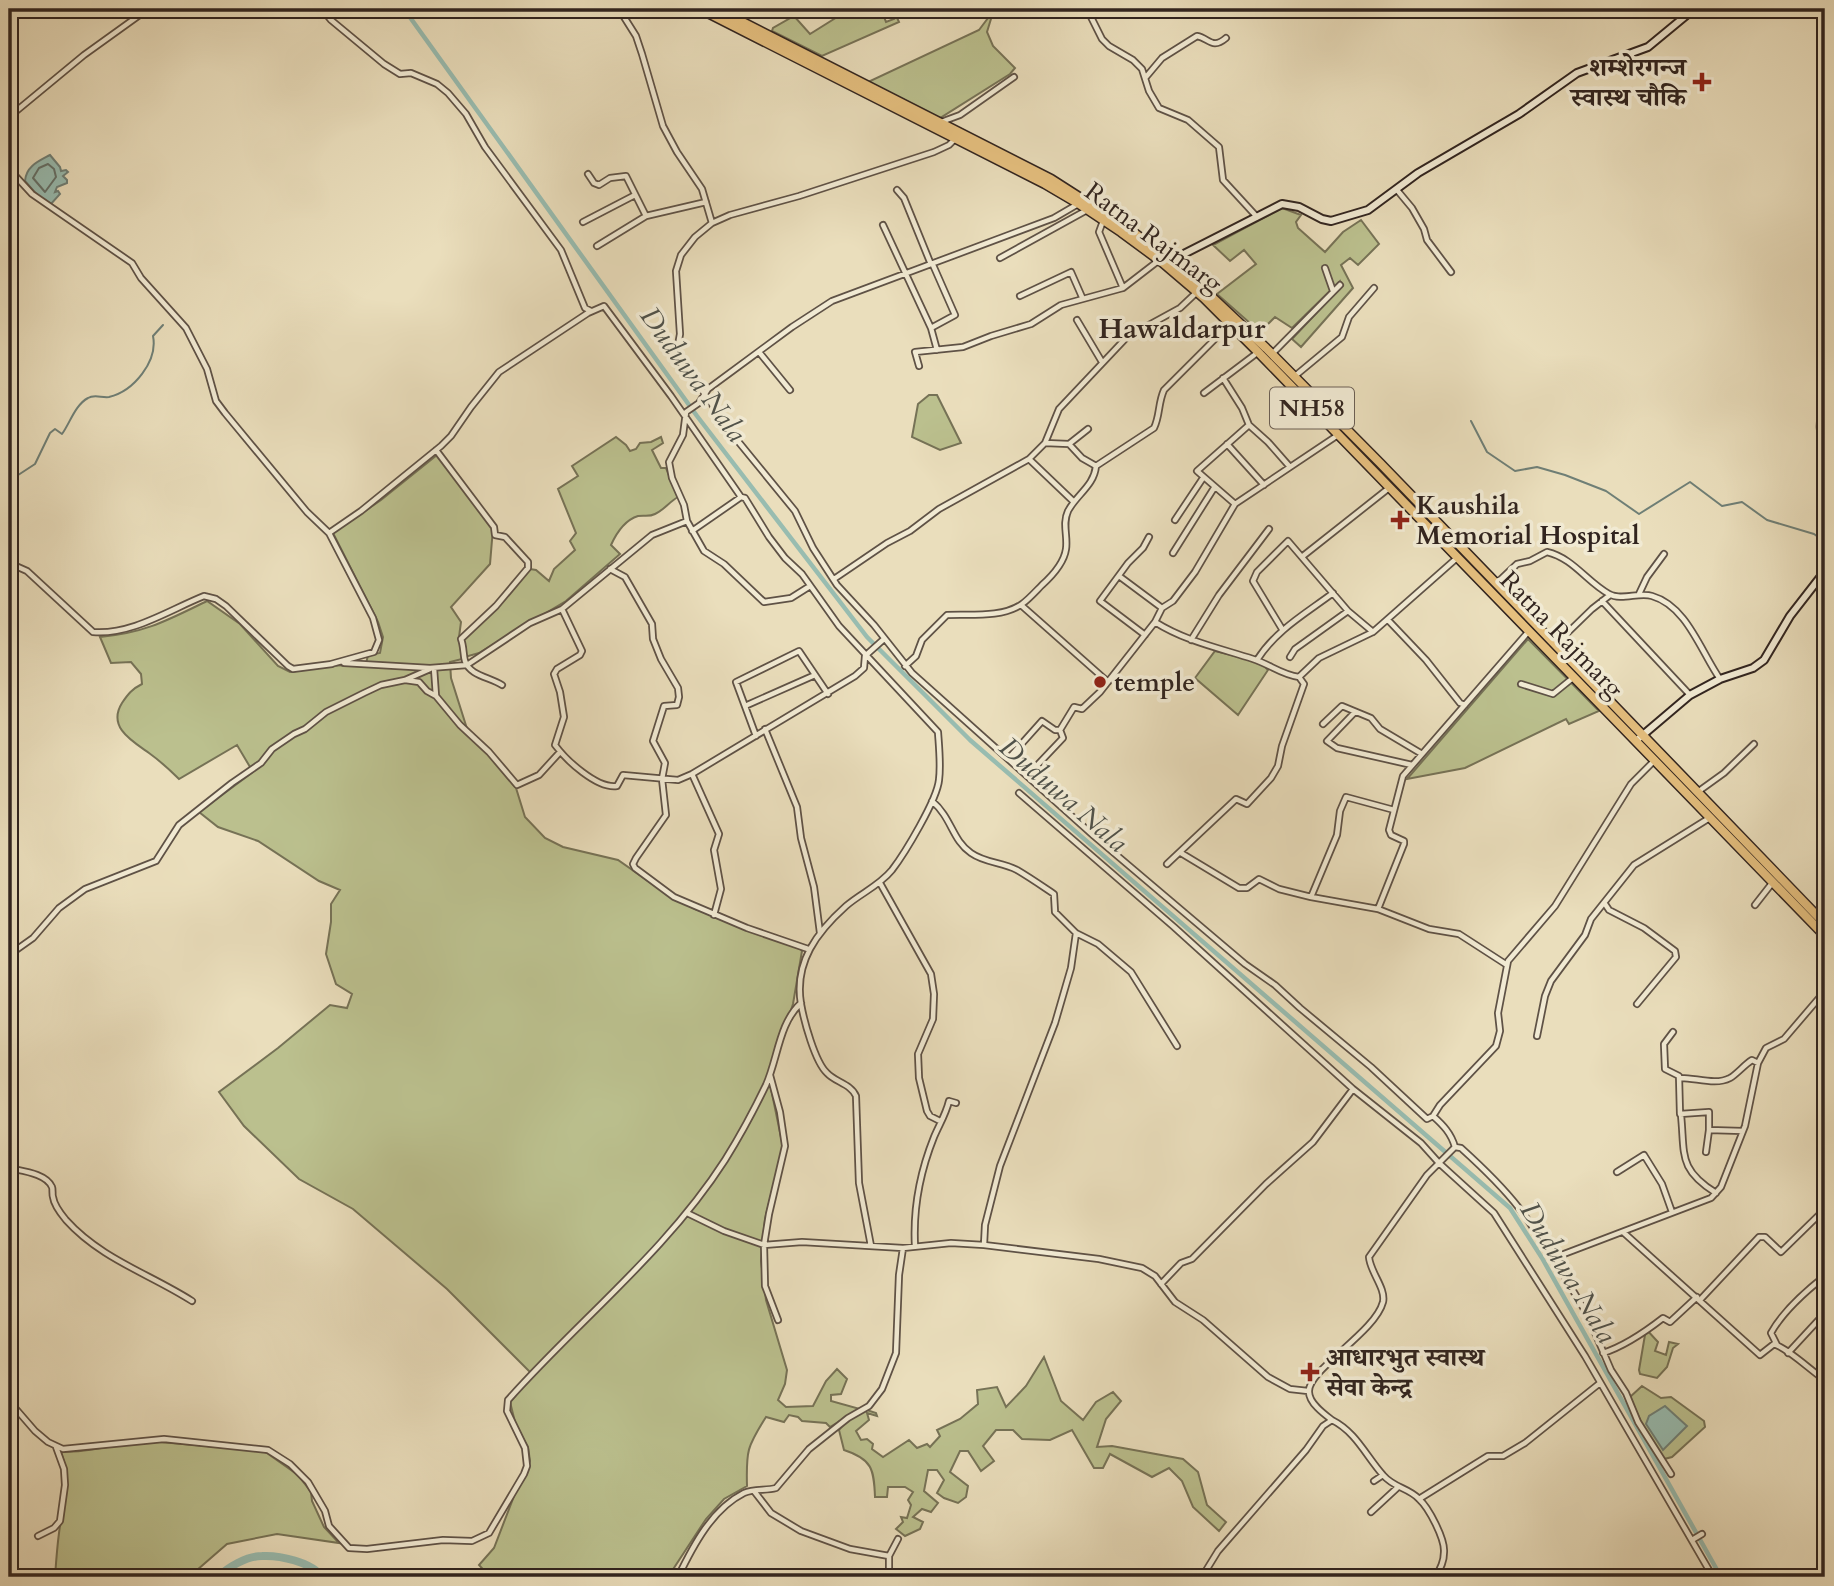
<svg xmlns="http://www.w3.org/2000/svg" width="1834" height="1586" viewBox="0 0 1834 1586" font-family="Cardo,'Noto Serif Devanagari',serif">
<rect width="100%" height="100%" fill="#eadebc"/>
<filter id="stains"><feTurbulence type="fractalNoise" baseFrequency=".00286" numOctaves="4"/><feColorMatrix values="0 0 0 0 .2 0 0 0 0 .09 0 0 0 0 .02 0 0 0 .5 -.17"/></filter>
<radialGradient id="worn" r=".72"><stop offset=".6" stop-color="#630" stop-opacity="0"/><stop offset="1" stop-color="#630" stop-opacity=".3"/></radialGradient>
<path fill="#bbc08e" stroke="#767256" stroke-width="2" d="M850,9H881L886,22L894,19L891,9H893L899,22L822,56L772,31L773,28L794,16L810,34Z
M982,9H994L987,32L993,46L1015,68L1010,74L940,118L868,82L979,30L988,18Z
M1282,208L1301,215L1296,222L1298,228L1325,252L1343,232L1361,220L1379,244L1358,265L1350,258L1341,265L1353,288L1301,347L1292,339L1342,286L1340,281L1292,328L1275,317L1260,332L1217,294L1256,264L1244,250L1230,261L1213,245Z
M929,395H937L961,443L940,450L912,437L918,404Z
M616,437L626,445L630,451L636,449L640,443L651,442L661,437L663,443L652,450L661,468H666L678,497C669,502 664,510 655,514C649,517 645,515 638,516C625,520 616,534 611,545L620,554L566,601L479,653L465,657L466,648L463,642L464,637L530,569L536,570L549,581L554,569L575,550L570,541L576,533L558,489L578,476L572,466Z
M437,455L493,528L490,564L451,607L461,622L459,637L462,659L450,662L451,678L469,735L489,755L516,788L525,817L545,838L563,847L618,860L671,897L695,909L798,946L802,951L793,1004L769,1079L783,1147L765,1219L761,1261L766,1300L787,1370L785,1384L778,1400L786,1407L813,1406L826,1381L837,1369L847,1379L841,1394L831,1395V1401L860,1409L830,1427L826,1423L802,1421L798,1417L789,1415L784,1422L766,1417C747,1447 746,1451 747,1486L724,1499L706,1519L668,1577H490L479,1565L494,1548L516,1491L525,1477L530,1461L528,1447L516,1426L510,1402L533,1375L447,1289L353,1209L299,1179L244,1126L219,1092L278,1048L330,1005L347,1008L352,994L336,984L326,954L331,922V904L340,890L319,881L258,841L218,827L199,812L253,772L237,745L179,779C170,770 160,761 149,753C132,741 107,727 122,703C128,694 132,689 142,684L141,674L131,662L111,663L100,637C145,633 168,620 207,601L240,624L278,666L290,672L329,666L366,664L368,655L380,653L383,637L378,622L333,533L381,500Z
M1528,639L1599,711L1569,724L1566,719L1465,768L1407,779Z
M1215,651L1260,662L1268,670L1238,715L1195,678Z
M1646,1329L1658,1342L1655,1351L1666,1355L1669,1342L1678,1344L1673,1348L1667,1367L1657,1378L1640,1374L1639,1370Z
M1044,1357L1061,1401L1083,1420L1096,1402L1113,1392L1121,1401L1106,1419L1097,1447L1112,1446L1183,1459L1198,1472L1207,1505L1226,1522L1219,1531L1193,1507L1182,1481L1169,1468L1152,1477L1110,1454L1103,1468H1094L1072,1430L1050,1440L1022,1439L1013,1430H996L983,1446L994,1461L981,1471L968,1451H960L950,1472L968,1486L966,1497L958,1503L944,1498L937,1493L944,1480L937,1470H928L924,1491L938,1503L931,1512L922,1509L913,1517L923,1522L920,1529L905,1536L896,1529L903,1522L901,1517L907,1518L911,1505L908,1500L913,1492L905,1487H888L887,1497H875C874,1469 872,1459 844,1450L839,1430C846,1420 857,1415 867,1410L876,1413L877,1416L867,1413L869,1420L856,1431L861,1440L867,1439L873,1444L872,1449L883,1457L909,1440L917,1448L927,1444L930,1447L940,1436L937,1430L960,1419L978,1404L977,1390L997,1387L1006,1407L1026,1386Z
M1642,1386L1661,1398L1671,1397L1704,1421L1705,1427L1672,1457L1664,1459L1645,1431L1630,1397Z
M148,1441L264,1451L298,1475L311,1492L312,1501L324,1527L339,1543L277,1534L227,1544L189,1577H55C56,1563 57,1548 59,1533C63,1502 72,1483 61,1452C90,1453 119,1443 148,1441Z"/>
<path fill="#98bcb0" stroke="#6f7f76" stroke-width="2" d="M50,155L60,167L61,171L66,170L68,172L63,176L67,180V183L57,187L55,192L58,191L60,194L51,204L38,196L25,181C26,166 39,161 50,155Z
M1665,1406L1687,1426L1663,1450L1646,1424L1649,1416Z"/>
<g fill="none" stroke-linecap="round" stroke-linejoin="round">
<path stroke="#647068" stroke-width="2" d="M48,164L54,169L56,177L45,192L33,178L39,168Z"/>
<path stroke="#6f7f76" stroke-width="2" d="M1471,421L1487,452L1515,471L1537,467L1565,475L1606,491L1639,514L1690,482L1722,506L1742,502L1767,520L1814,534L1825,542
M9,481L35,464L50,433L55,429L62,434C70,423 75,405 88,398C94,394 102,398 109,397C134,391 158,361 153,336L163,325"/>
<path stroke="#98bcb0" stroke-width="4.5" d="M404,9L697,416L867,637L970,740L1510,1208L1542,1258L1721,1577"/>
<path stroke="#98bcb0" stroke-width="8" d="M218,1577C228,1567 247,1556 262,1556C279,1555 312,1562 322,1577"/>
<defs>
<path id="street" d="M322,9L331,20L384,64L400,74L411,73L437,84L448,93L466,114L485,147L561,250L585,308L591,311
M619,9L636,36L642,54L663,126L677,152L702,189L712,223
M1087,9L1102,39L1109,46L1133,60L1142,69L1149,91L1159,108L1188,120L1219,147L1223,180L1257,217
M1146,77L1162,58L1197,36C1209,38 1212,50 1226,38
M9,117L84,55L148,9
M941,122L960,115L1014,77
M955,139L949,145L934,152L799,196L730,215L712,223L695,237L681,255L676,271L680,334L677,351L685,366L737,440L795,511L813,548L837,585L874,625L912,673L1094,836L1245,964L1275,985L1300,1008L1371,1067L1427,1119L1433,1116C1443,1125 1451,1133 1455,1147L1461,1148C1482,1167 1502,1186 1519,1208C1532,1224 1541,1243 1556,1257
M9,169L32,194L132,263L141,278L186,328L207,369L216,401L225,413L307,512L329,533
M588,174L594,183L599,185L610,178L626,176L646,216L706,202
M1397,190L1412,208L1424,229L1427,240L1451,272
M1103,221L1099,232L1123,288
M583,222L635,195
M883,225L931,328L955,315L933,265L930,262L904,198L897,190
M597,246L646,216
M1000,258L1087,210
M1325,268L1333,291
M1020,296L1071,272L1082,297
M1077,320L1102,362
M931,328L937,350
M759,352L790,390
M1273,353L1340,285
M919,366L915,352L963,347L991,336L1031,324L1061,305L1123,288L1158,261
M1295,376L1342,337L1349,317L1374,288
M1223,378L1242,408L1249,425L1268,442L1290,467
M1204,393L1257,353
M1825,404C1817,421 1819,434 1825,451
M1045,443L1069,444L1088,429
M1069,444L1082,458L1096,466
M1227,444L1264,485
M436,450L494,527L495,535L505,537L528,562V568L496,606L461,639C464,647 463,654 465,661C470,676 490,677 502,685
M1029,459L1074,502
M1235,504L1197,471L1249,425
M1175,520L1203,478
M687,521L704,551L724,564L764,602L791,598L810,586
M692,531L741,497
M1173,553L1214,488
M1303,556L1389,488
M9,563L27,571L93,632C132,635 169,610 204,596L216,599L226,606L288,666L293,669L332,664
M610,569L625,577L652,624L653,639L661,659L678,688L679,697L677,705L664,706L653,741L665,763L662,779L666,815L636,858L633,864L635,868L674,897L747,928L808,949
M1119,576L1162,608
M834,579L887,543L910,531L939,509L1029,459L1045,443L1059,409L1127,337L1180,308L1197,292
M1497,583L1517,564L1530,561L1547,552C1573,558 1587,582 1609,594C1621,601 1639,592 1652,596C1687,606 1701,652 1720,679
M1639,594L1647,577L1664,554
M1602,601L1690,695
M1021,605L1108,682
M562,609L582,651L580,655L557,669L554,674L560,692L564,717L555,745C566,760 597,789 617,786L623,775L678,780L692,774L855,676L864,668L865,656L884,639
M1388,620L1426,660L1460,703L1465,705
M1155,622C1185,641 1219,648 1253,659C1269,664 1282,675 1299,677L1319,658L1373,632L1348,611L1288,541L1257,572L1253,581L1282,629
M1373,632L1458,557
M1145,635L1100,601L1128,563L1143,548L1149,537
M1191,640L1219,595L1269,529
M1556,644L1592,609L1610,595
M1290,657L1295,649L1348,611
M1257,660C1276,630 1305,614 1333,593
M344,663L430,668L467,665L530,623L562,609L652,535L687,521L684,505L672,478L669,462L683,435L686,412L699,403L708,389L792,327L832,301L1054,218L1078,204
M331,664L374,652L379,640L373,618L329,533L361,511L441,446L451,436L471,407L499,372L588,313L604,306L671,396L741,497L745,498L769,537L785,558L802,574L839,626L938,732C939,747 941,765 939,780C937,800 905,853 892,870C879,886 861,893 846,906C817,932 794,962 801,1004C804,1021 815,1062 827,1073C835,1082 851,1084 856,1096L859,1183L871,1246
M905,666L916,656L922,640L947,615C971,614 1002,618 1022,604C1029,599 1036,591 1042,585C1052,576 1064,563 1066,549C1068,536 1062,524 1068,511C1077,494 1094,486 1096,466L1154,428C1160,416 1158,403 1164,390L1230,324
M434,668L436,696L460,725L489,752L517,785L539,775L560,752
M405,680L419,682L427,691L436,696
M1521,684L1553,694L1574,677
M745,706L815,675
M1355,712L1327,741L1337,748L1412,765
M1323,724L1342,706L1371,718L1380,729L1422,754
M765,729L797,807L801,838L814,887L820,933
M756,736L736,682L799,651L828,694
M1008,759L1042,721L1055,730H1060L1074,707L1082,709L1100,692L1155,622L1162,608L1173,601L1195,572L1235,504L1338,435
M692,774L719,834L714,850L721,889L714,915
M1027,776L1063,738L1060,730
M1699,791L1724,773L1754,744
M1019,793L1174,927L1353,1089L1421,1143L1439,1163L1494,1213L1585,1356L1713,1577
M932,801C952,818 952,840 971,853C985,863 1002,862 1017,870C1029,877 1042,886 1054,894L1055,912L1076,933L1098,944L1131,972L1177,1046
M1394,810L1346,797L1340,811L1337,835L1311,897L1378,909L1429,929L1459,934L1507,965
M1181,853L1239,888H1247L1259,879L1279,889L1311,897
M1167,864L1236,799L1247,804L1271,778L1278,766L1282,746L1304,684L1299,677
M880,883L931,974L934,994L933,1019L918,1054L919,1078L927,1111L930,1116L940,1121
M1605,904L1609,910L1644,928L1675,951L1676,957L1637,1004
M1755,905L1773,882
M1378,909L1404,844V841L1391,835L1389,830L1403,776L1529,631
M9,955L33,938L59,908L85,889L156,861L179,825L232,783L261,763L272,749L294,734L305,729L326,712L364,693L381,685L405,680L430,669
M1673,1032L1664,1044L1665,1069L1679,1076L1680,1114L1709,1112V1130L1743,1131
M1537,1036L1545,996L1551,981L1585,935L1591,919L1634,865L1711,817
M770,1075L780,1112L785,1146L769,1214L764,1245L765,1286L778,1320
M1679,1078C1694,1077 1715,1086 1730,1078C1737,1074 1744,1065 1752,1060L1758,1063
M1681,1115C1685,1155 1678,1169 1716,1193
M1433,1116L1440,1105L1496,1046L1500,1031L1498,1013L1508,961L1555,906L1631,784L1654,761
M1706,1152L1709,1130
M9,1168C21,1171 46,1173 52,1187C53,1189 52,1195 53,1197C54,1205 61,1214 66,1220C101,1259 150,1274 192,1301
M1617,1172L1644,1155L1662,1184L1672,1212
M687,1213L724,1231L764,1245L802,1242L903,1248L951,1243L984,1245L1099,1259L1142,1268L1155,1276L1175,1302L1203,1320L1268,1377L1290,1389L1308,1391
M1623,1232L1760,1355L1774,1344C1789,1349 1810,1370 1825,1380
M984,1245L985,1225L1000,1166L1055,1023L1071,968L1076,933
M915,1246C913,1209 920,1172 934,1137C939,1125 946,1114 949,1101L956,1103
M1161,1284L1181,1263L1192,1259L1266,1184L1313,1142L1353,1089
M1700,1300L1759,1237H1765L1781,1252L1825,1209
M1777,1345L1771,1333C1783,1311 1806,1291 1825,1276
M1603,1353C1625,1346 1645,1332 1663,1318L1670,1322L1697,1297
M1788,1353L1825,1313
M1818,1375L1825,1365
M9,1401L35,1431L48,1442L63,1449L164,1439L268,1450L290,1464L308,1482L325,1511L329,1526L349,1548L367,1549L443,1540L472,1541L489,1533L524,1474L527,1466L525,1448L507,1411L508,1400C580,1319 666,1252 725,1160C740,1136 754,1110 766,1085C778,1058 779,1023 801,1003
M1332,1420C1356,1432 1366,1456 1383,1475C1394,1488 1409,1488 1419,1499C1429,1508 1445,1539 1444,1552C1444,1561 1440,1570 1435,1577
M1671,1474L1638,1422L1626,1393L1611,1370L1587,1314L1557,1264L1556,1257L1711,1198L1721,1187L1745,1126L1758,1063L1766,1048L1784,1039L1825,991
M1374,1481L1383,1475
M754,1491L771,1513L801,1531L850,1549L889,1556
M1419,1499L1488,1456H1503L1525,1443L1600,1383
M1371,1512L1397,1488
M38,1536L54,1528L60,1521L65,1485L64,1469L56,1447
M1692,1540L1702,1534
M678,1577C693,1546 712,1509 744,1493C754,1488 766,1491 776,1488L809,1449L848,1418L869,1406L882,1389L896,1353L899,1275L903,1248
M886,1577L889,1569V1556L898,1539
M1202,1577L1218,1551L1306,1450L1323,1426L1332,1420C1324,1414 1309,1403 1309,1392C1307,1370 1375,1333 1383,1302C1386,1288 1370,1272 1369,1257L1427,1175L1455,1147"/>
<path id="secondary" d="M1168,262L1282,204L1299,207L1322,219L1331,221L1368,210L1418,173L1519,114L1577,73L1648,47L1694,9
M1637,740L1690,695L1720,679L1753,668L1764,660L1790,616L1825,571"/>
<path id="highway" d="M700,9L1045,184L1079,204L1121,232L1163,263L1204,298L1258,352L1825,936
M717,9L1051,179L1129,229L1182,269L1266,348L1380,463L1825,924"/>
</defs>
<use href="#street" stroke="#5f5246" stroke-width="8"/>
<use href="#secondary" stroke="#31241f" stroke-width="10"/>
<use href="#highway" stroke="#31241f" stroke-width="11"/>
<use href="#street" stroke="#f1ead3" stroke-width="4.5"/>
<use href="#secondary" stroke="#f1ead3" stroke-width="6"/>
<use href="#highway" stroke="#e5bf7e" stroke-width="8"/>
</g>
<g fill="#8f2418" stroke="#f1ead3" stroke-width="2.5">
<path d="M1698.5 71.5h7v7h7v7h-7v7h-7v-7h-7v-7h7z"/>
<path d="M1396.5 509.5h7v7h7v7h-7v7h-7v-7h-7v-7h7z"/>
<circle cx="1100" cy="682" r="7"/>
<path d="M1306.5 1361.5h7v7h7v7h-7v7h-7v-7h-7v-7h7z"/>
</g>
<g text-anchor="middle" stroke-width="7" stroke-linejoin="round" paint-order="stroke">
<rect fill="#f1ead3" stroke="#6b5f55" stroke-width="2" x="1270" y="387.5" width="84" height="41" rx="5"/>
<g font-size="24" font-weight="bold" fill="#31241f">
<text x="1312" y="416">NH58</text>
</g>
<g font-size="26" font-weight="bold" fill="#31241f" stroke="#f1ead3" text-anchor="start">
<text x="1686" y="76" text-anchor="end">शम्शेरगन्ज<tspan x="1686" dy="30">स्वास्थ चौकि</tspan></text>
<text x="1416" y="514">Kaushila<tspan x="1416" dy="30">Memorial Hospital</tspan></text>
<text x="1114" y="691">temple</text>
<text x="1326" y="1366">आधारभुत स्वास्थ<tspan x="1326" dy="30">सेवा केन्द्र</tspan></text>
</g>
<g font-size="26" fill="#31241f" stroke="#f1ead3">
<text transform="translate(1154 237) rotate(37)" y="9">Ratna Rajmarg</text>
<text transform="translate(1562 634) rotate(46)" y="9">Ratna Rajmarg</text>
</g>
<g font-size="28" font-weight="bold" fill="#31241f" stroke="#f1ead3">
<text x="1182" y="338">Hawaldarpur</text>
</g>
<g font-size="28" font-style="italic" fill="#50524a" stroke="#f1ead3">
<text transform="translate(694 374) rotate(54)" y="10">Duduwa Nala</text>
<text transform="translate(1064 794) rotate(41)" y="10">Duduwa Nala</text>
<text transform="translate(1569 1272) rotate(59)" y="10">Duduwa Nala</text>
</g>
</g>
<rect width="1834" height="1586" fill="none" stroke="#eadebc" stroke-width="35"/>
<rect x="10" y="10" width="1813" height="1565" fill="none" stroke="#31241f" stroke-width="3.5"/>
<rect x="18" y="18" width="1799" height="1551" fill="none" stroke="#31241f" stroke-width="2"/>
<rect width="100%" height="100%" filter="url(#stains)"/>
<rect width="100%" height="100%" fill="url(#worn)"/>
</svg>
